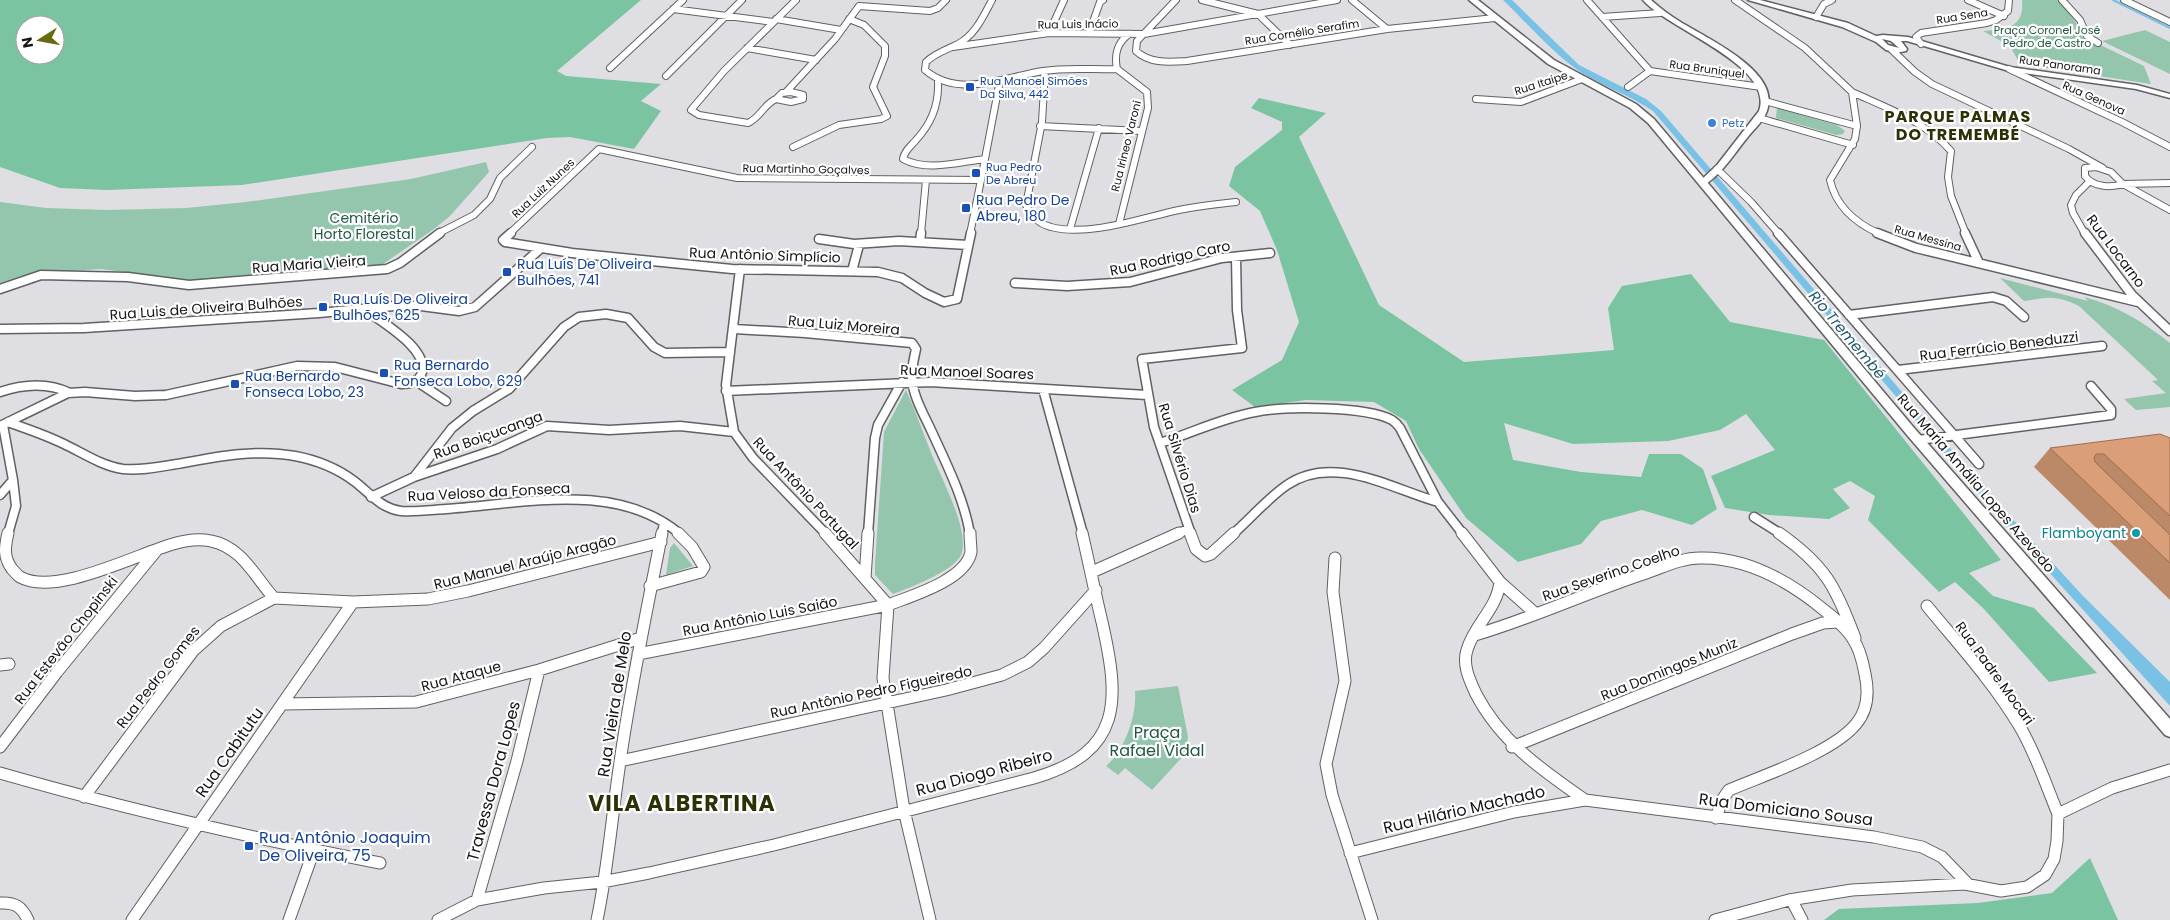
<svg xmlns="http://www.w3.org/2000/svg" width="2170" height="920" viewBox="0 0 2170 920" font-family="Poppins,sans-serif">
<rect width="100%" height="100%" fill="#dfdee3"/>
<path fill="#94c5ad" d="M2022,0H2059L2088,39L2144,66L2151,84L2020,64L2010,46L1983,31C2006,29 2025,28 2022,0Z
M2145,30L2170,42V74L2102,41Z
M1777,108L1837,125L1845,131L1843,134L1836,135L1776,118Z
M486,162L489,172L450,216L434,229L380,266L196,281L100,269L41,273L0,285V202L46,208L108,210L186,208L246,202L411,179Z
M2000,278L2088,301L2084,297C2118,306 2143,322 2170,343V407L2136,410L2124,399L2166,393L2152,381L2158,380L2079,306C2055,295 2050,297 2024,301Z
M906,390C915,410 922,430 930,450C939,474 971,531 961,555C954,571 909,588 893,594L875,575V564L884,432Z
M674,543L693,566L666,575L670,548Z
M1178,686L1188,737L1185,754L1152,790L1125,768L1118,775L1106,766C1125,750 1137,715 1135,691Z"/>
<path fill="#7ac4a2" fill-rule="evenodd" d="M0,0H641L557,71L566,76L661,84L641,101L661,111L634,149L570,137L547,138L242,185L107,190L60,188L0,167ZM25,25H55V55H25Z
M1259,98L1326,113L1299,137L1379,305L1464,362L1614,350L1608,308L1622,286L1691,274L1730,322L1824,340L2001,560L1969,573L1993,596L2034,608L2097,673L2049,682L1984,609L1955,582L1939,592L1868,520L1875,496L1850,481L1833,489L1850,508L1829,519L1769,515L1725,508L1711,476L1775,450L1746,414L1720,430L1668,441L1573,444L1504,423L1513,460L1581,472L1641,477L1649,454H1681L1703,469L1717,509L1692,525L1642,510L1601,521L1581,544L1518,562L1466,518L1419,449L1406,421L1374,402L1306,400L1255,407L1232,390L1282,360L1299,322L1277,250L1260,211L1229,186L1235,167L1282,130V122L1251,108Z
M2090,858L2118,920H1824L1839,909L1978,903L2052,893Z"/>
<path fill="#79c2e6" d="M1503,0H1512L1579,65L1646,99L1661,111L1986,490L2083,596L2170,682V706L1990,507L1653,111C1631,96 1605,87 1582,73C1553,54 1528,24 1503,0Z"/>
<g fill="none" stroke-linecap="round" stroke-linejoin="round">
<path stroke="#79c2e6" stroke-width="2.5" d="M2113,0L2170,28"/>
<defs>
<path id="minor-far2" d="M992,0C983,17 975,35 958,44C946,50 935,53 926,62L925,70C959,99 1004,77 1043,71C1068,67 1093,70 1117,69
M1176,0L1137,41L1136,51C1150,64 1169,62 1187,61L1387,29L1495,18
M1202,0L1258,14L1290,45
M1352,0L1387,29
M1587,0L1650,71
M1735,0L1805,48L1852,92L1857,126L1855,139L1830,180C1836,207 1855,223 1880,234
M1968,0L2004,16
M2062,0L2080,20L2087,36L2098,43
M2124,0L2170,22
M673,9L773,22
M1602,17L1660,13
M1816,17L1824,4L1832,0
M776,19L841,30
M1049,33L1064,0
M1089,33L1100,2L1103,0
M1921,44L1916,37L1921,33L1987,23L1996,20L2008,11L2009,0
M953,47L1049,33L1144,34L1337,0
M747,48L816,60
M1892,50L1915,72L1932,84L2069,149L2103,168
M610,68L683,0
M2009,69L2122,122L2170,147
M1045,71L1042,122L1026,205C1032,216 1038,224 1051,227C1089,237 1141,218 1179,210C1198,206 1217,204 1236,202
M1650,71L1761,87
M666,76L742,0
M938,82C939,105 932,123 916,140C911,146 904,151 903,159C927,172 959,162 985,159
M1628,87L1650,71
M786,92L835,39L859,6L930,11L938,8L946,0
M791,92L803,95V99L791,102L776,99L782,93Z
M1852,92C1887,108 1925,121 1951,151L1948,177L1951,196L1966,234
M776,99C764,104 760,118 748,123L699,115L691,110L724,71L796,0
M1476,99L1521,102L1582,79
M1765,101L1857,126
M1759,118L1853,145
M1040,126L1141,131
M793,147L839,125L881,119L887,116L873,87L885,56V46L864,25L849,19
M2096,167L2111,172L2123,184C2110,188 2093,187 2085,176V168Z
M1717,169L1751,202L1779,234
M981,180L1000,80
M2123,184L2170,210
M2123,184L2170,183
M1119,224L1148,108L1147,92L1117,69C1114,54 1117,43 1129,34
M1070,229L1099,128
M437,234L474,215L490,199L500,178L532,147
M509,234L599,149L737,178L981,180
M921,234L926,180
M970,234L981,180
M2085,234L2073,213L2071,205L2076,195L2090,181"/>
<path id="minor-far1" d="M511,233L503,240L505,242L572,253L732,269L878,272L902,278L925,293L944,302L957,299L971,233
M1778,233L1979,464
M1877,233L1916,248L2138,302
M1965,233L1979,263
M2085,233L2132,295L2170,331
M819,239L854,244L899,241L968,245
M920,242L921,233
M740,269L726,385L734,432L753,458L826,534
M852,271L859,245
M1015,283L1067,286L1130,282L1222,258L1270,253
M0,289L41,275L128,277L189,285L387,269L400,263L440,233
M1849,315L1993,297L2006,301L2024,317
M0,329L84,328L319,313L394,306H421L459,311L475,307L540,249
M734,329L805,333L912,343L916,349C914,359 911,369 912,379C913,396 924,415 931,430C946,463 964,498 970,534
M1898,370L2102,346
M416,381L446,401
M1043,389L1083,534
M726,391L930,382L1147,395
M0,392C24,384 47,382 70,393
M8,422C27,429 46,435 64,444C83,453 102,466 123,469C143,471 163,466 183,463C220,456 258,449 295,456C316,460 338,469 354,481C370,493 380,508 401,511C416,512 431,510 446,509C522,504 616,480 680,534
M0,426L68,393L85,392L135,396L166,395L297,366L335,367L401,384C408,384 418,383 421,375C432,350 380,321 364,309
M1918,440L2111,415V409L2091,386
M1160,443C1192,433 1222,418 1255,412C1284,406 1366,406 1392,420C1395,422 1398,425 1400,428L1438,502L1463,534
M414,477L452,428L473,411L509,389L564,327L579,317L606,314L628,318L654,347L665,353L729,352
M0,495L13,480L3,425
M371,497L414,477L497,449L547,426L609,430L680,426L734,432
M1754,517L1781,534
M8,534L16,506L13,480
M662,534L664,523
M868,534L875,438L878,425L902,382
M1177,534L1188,529
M1191,534L1154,427L1142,359L1242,348L1237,310L1236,257
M1233,534C1251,518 1268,498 1287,485C1333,453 1392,489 1438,502"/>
<path id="minor" d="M8,533C5,546 3,557 12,569C14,571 17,575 20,577C56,597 137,554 173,544C186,540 198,538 211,541C242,547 255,577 274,598L353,602L428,599L468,591L661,542
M1190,533L1196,549L1205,556L1211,554L1234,533
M1462,533L1500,582C1497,609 1474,625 1467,650C1462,665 1470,681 1476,694C1501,742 1542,770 1585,800
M1779,533C1825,565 1836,587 1855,638
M1335,558L1333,592L1345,681L1326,764L1332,795L1372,920
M1092,572L1179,533
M865,578L868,533
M1500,582L1536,614
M650,586L701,572L704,567L692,547L678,533
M1927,606C1959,645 1994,683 2020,727C2036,754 2046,785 2058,814
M1475,635C1533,618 1588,592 1646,573C1664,567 1681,558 1700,558C1747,557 1789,581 1824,610C1834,618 1846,627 1853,639C1860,649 1863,663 1865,674C1869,692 1868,710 1856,724C1832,753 1764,775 1729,790L1722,800L1716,818
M638,654L888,605L825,533
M0,665L9,664
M282,704L416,702L539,670L641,638
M0,747L57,672L156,551
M1512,747L1792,634L1823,623L1837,622
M620,761L946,690L1002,675L1028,662L1044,648L1096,590
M0,773C125,809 252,838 380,863
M84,797L193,651L221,626L274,598
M1350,853L1514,812L1585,800L1874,837L1922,847L1942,857L1968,884
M477,900L517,761L539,670
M1792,901L1802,920
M0,903C15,902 22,907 28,920
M132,920L353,602
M289,920L314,850
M438,920L477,900L544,888L602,882L649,873L774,845L1034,778C1123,752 1120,701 1102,622C1095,593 1089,563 1082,533
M597,920C608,868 612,815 620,762C631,685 647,609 662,533
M930,920L904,810L883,678L888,605C911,596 966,580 971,552C971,546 970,539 970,533
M1715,920L1789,900L1852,890L1965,884L2001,891L2027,887L2045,875L2054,859L2057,841L2058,814L2112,788L2170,770"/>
<path id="tertiary" d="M1643,0H1651C1660,8 1669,15 1679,21C1704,37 1777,69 1768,107C1766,119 1754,129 1747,138C1734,154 1723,172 1706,184L1703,185L1699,182L1717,165L1759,111C1775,65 1669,30 1643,0Z
M1748,0H1760L1848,23L1876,36L1883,35L1908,37L2010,67L2137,85L2170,94V98L2136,89L2009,71L1907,41H1901L1907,49L1906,51L1896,53L1886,50L1876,42L1842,27ZM1882,39L1891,41L1899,48L1888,45Z"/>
<path id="secondary" d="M1469,0H1478L1554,60L1636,104L1654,119L1915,429L2170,719V737L2165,735L1907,435L1648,123L1630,108L1548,64Z"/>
</defs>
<use href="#minor-far2" stroke="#616164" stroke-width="8"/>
<use href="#minor-far1" stroke="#616164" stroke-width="11"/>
<use href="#minor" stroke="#616164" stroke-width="13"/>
<use href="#tertiary" stroke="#616164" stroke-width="3"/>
<use href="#secondary" stroke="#616164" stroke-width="3"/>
<use href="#minor-far2" stroke="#fff" stroke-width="6"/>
<use href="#minor-far1" stroke="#fff" stroke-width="8"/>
<use href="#minor" stroke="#fff" stroke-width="11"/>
<use href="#tertiary" fill="#fff" fill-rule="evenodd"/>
<use href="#secondary" fill="#fff" fill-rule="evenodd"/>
</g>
<path fill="#bb8967" d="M2170,438V600L2034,467L2050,448Z"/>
<path fill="#da9f78" stroke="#996f54" d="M2160,434L2170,438V516L2104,454H2096L2094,458L2095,462L2170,535V563L2050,448Z"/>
<g fill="#1a4fb4" stroke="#fff" stroke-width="2">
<rect x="965" y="82" width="10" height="10" rx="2.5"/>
<rect x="971" y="168" width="10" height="10" rx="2.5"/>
<rect x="961" y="203" width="10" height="10" rx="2.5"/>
<rect x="502" y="267" width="10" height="10" rx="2.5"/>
<rect x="318" y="302" width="10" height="10" rx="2.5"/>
<rect x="379" y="368" width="10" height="10" rx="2.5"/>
<rect x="230" y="379" width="10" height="10" rx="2.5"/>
<rect x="244" y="841" width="10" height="10" rx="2.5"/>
</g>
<circle fill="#3f7fe0" stroke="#fff" stroke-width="2" cx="1712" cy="123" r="5"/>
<circle fill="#0f9aa8" stroke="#fff" stroke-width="2" cx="2136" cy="533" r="5"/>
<g text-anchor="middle" stroke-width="4.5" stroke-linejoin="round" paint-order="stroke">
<g font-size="11" fill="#151517" stroke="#fff">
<text transform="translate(1962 16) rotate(-9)" y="4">Rua Sena</text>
<text transform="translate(1078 24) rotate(-1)" y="4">Rua Luis Inácio</text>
<text transform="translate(1302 32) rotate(-9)" y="4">Rua Cornélio Serafim</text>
<text transform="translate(2060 65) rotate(8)" y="4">Rua Panorama</text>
<text transform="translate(1707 69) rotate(8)" y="4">Rua Bruniquel</text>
<text transform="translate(1541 83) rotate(-18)" y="4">Rua Itaipe</text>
<text transform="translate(2094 98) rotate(24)" y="4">Rua Genova</text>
<text transform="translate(1126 146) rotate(-76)" y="4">Rua Irineo Varoni</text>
<text transform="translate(806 169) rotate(1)" y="4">Rua Martinho Goçalves</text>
<text transform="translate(543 188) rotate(-43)" y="4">Rua Luiz Nunes</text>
<text transform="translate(1928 238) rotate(16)" y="4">Rua Messina</text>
</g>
<g font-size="11" fill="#205942" stroke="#fff">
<text x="2047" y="34">Praça Coronel José<tspan x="2047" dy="13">Pedro de Castro</tspan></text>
</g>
<g font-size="11" fill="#164399" stroke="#fff" text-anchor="start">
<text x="980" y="85">Rua Manoel Simões<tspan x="980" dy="13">Da Silva, 442</tspan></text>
<text x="986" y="171">Rua Pedro<tspan x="986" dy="13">De Abreu</tspan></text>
</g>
<g font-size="11" fill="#366cbe" stroke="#fff" text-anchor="start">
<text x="1722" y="127">Petz</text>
</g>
<g font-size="14" fill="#164399" stroke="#fff" text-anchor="start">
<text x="976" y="205">Rua Pedro De<tspan x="976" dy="16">Abreu, 180</tspan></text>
<text x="517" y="269">Rua Luís De Oliveira<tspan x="517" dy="16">Bulhões, 741</tspan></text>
<text x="333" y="304">Rua Luís De Oliveira<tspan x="333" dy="16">Bulhões, 625</tspan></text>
<text x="394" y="370">Rua Bernardo<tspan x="394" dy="16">Fonseca Lobo, 629</tspan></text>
<text x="245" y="381">Rua Bernardo<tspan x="245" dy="16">Fonseca Lobo, 23</tspan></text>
</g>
<g font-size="14" fill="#205942" stroke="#fff">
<text x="364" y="223">Cemitério<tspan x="364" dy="16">Horto Florestal</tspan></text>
</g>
<g font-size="14" fill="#151517" stroke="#fff">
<text transform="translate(2116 251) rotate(53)" y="5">Rua Locarno</text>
<text transform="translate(765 255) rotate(2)" y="5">Rua Antônio Simplício</text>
<text transform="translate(1170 258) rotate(-12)" y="5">Rua Rodrigo Caro</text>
<text transform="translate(309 264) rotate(-4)" y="5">Rua Maria Vieira</text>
<text transform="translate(206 308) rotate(-4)" y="5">Rua Luis de Oliveira Bulhões</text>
<text transform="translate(844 325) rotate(5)" y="5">Rua Luiz Moreira</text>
<text transform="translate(1999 346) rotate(-7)" y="5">Rua Ferrúcio Beneduzzi</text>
<text transform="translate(967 372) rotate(2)" y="5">Rua Manoel Soares</text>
<text transform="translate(488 435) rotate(-20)" y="5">Rua Boiçucanga</text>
<text transform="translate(1180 458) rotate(73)" y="5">Rua Silvério Dias</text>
<text transform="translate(1976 483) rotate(49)" y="5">Rua Maria Amália Lopes Azevedo</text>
<text transform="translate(489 492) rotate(-3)" y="5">Rua Veloso da Fonseca</text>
<text transform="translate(806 493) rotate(47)" y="5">Rua Antônio Portugal</text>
<text transform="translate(525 562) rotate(-14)" y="5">Rua Manuel Araújo Aragão</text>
<text transform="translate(1611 573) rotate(-19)" y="5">Rua Severino Coelho</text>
<text transform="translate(760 616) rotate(-11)" y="5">Rua Antônio Luis Saião</text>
<text transform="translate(66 640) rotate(-52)" y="5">Rua Estevão Chopinski</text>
<text transform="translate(1669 669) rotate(-22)" y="5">Rua Domingos Muniz</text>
<text transform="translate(1995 673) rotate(54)" y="5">Rua Padre Mocari</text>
<text transform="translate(461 676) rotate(-15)" y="5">Rua Ataque</text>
<text transform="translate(158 677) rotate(-52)" y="5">Rua Pedro Gomes</text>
<text transform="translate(871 692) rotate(-12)" y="5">Rua Antônio Pedro Figueiredo</text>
</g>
<g font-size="14" fill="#0d838f" stroke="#fff" text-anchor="end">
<text x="2126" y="538">Flamboyant</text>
</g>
<g font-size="15" font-style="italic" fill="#215973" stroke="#fff">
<text transform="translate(1847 335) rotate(50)" y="5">Rio Tremembé</text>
</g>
<g font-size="16" font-weight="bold" letter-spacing="1" fill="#2e3006" stroke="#fff">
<text x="1958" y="122">PARQUE PALMAS<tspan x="1958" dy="18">DO TREMEMBÉ</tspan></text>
</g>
<g font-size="16" fill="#151517" stroke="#fff">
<text transform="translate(614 704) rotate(-81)" y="6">Rua Vieira de Melo</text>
<text transform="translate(229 752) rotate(-55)" y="6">Rua Cabitutu</text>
<text transform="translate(984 772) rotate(-15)" y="6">Rua Diogo Ribeiro</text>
<text transform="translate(493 781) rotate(-75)" y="6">Travessa Dora Lopes</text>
<text transform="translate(1464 809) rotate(-13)" y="6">Rua Hilário Machado</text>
<text transform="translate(1786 809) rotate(7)" y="6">Rua Domiciano Sousa</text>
</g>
<g font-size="16" fill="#205942" stroke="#fff">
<text x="1157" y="738">Praça<tspan x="1157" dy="18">Rafael Vidal</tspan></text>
</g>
<g font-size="16" fill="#164399" stroke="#fff" text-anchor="start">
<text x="259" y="843">Rua Antônio Joaquim<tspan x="259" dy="18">De Oliveira, 75</tspan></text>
</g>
<g font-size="22" font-weight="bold" letter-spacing="1" fill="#2e3006" stroke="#fff">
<text x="682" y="811">VILA ALBERTINA</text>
</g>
</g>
<g transform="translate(40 40) rotate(259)"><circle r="24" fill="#ffffff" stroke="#a1a1a2"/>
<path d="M0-4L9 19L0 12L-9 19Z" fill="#676b0c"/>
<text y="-8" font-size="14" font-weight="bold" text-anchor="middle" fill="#151517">N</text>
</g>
</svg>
